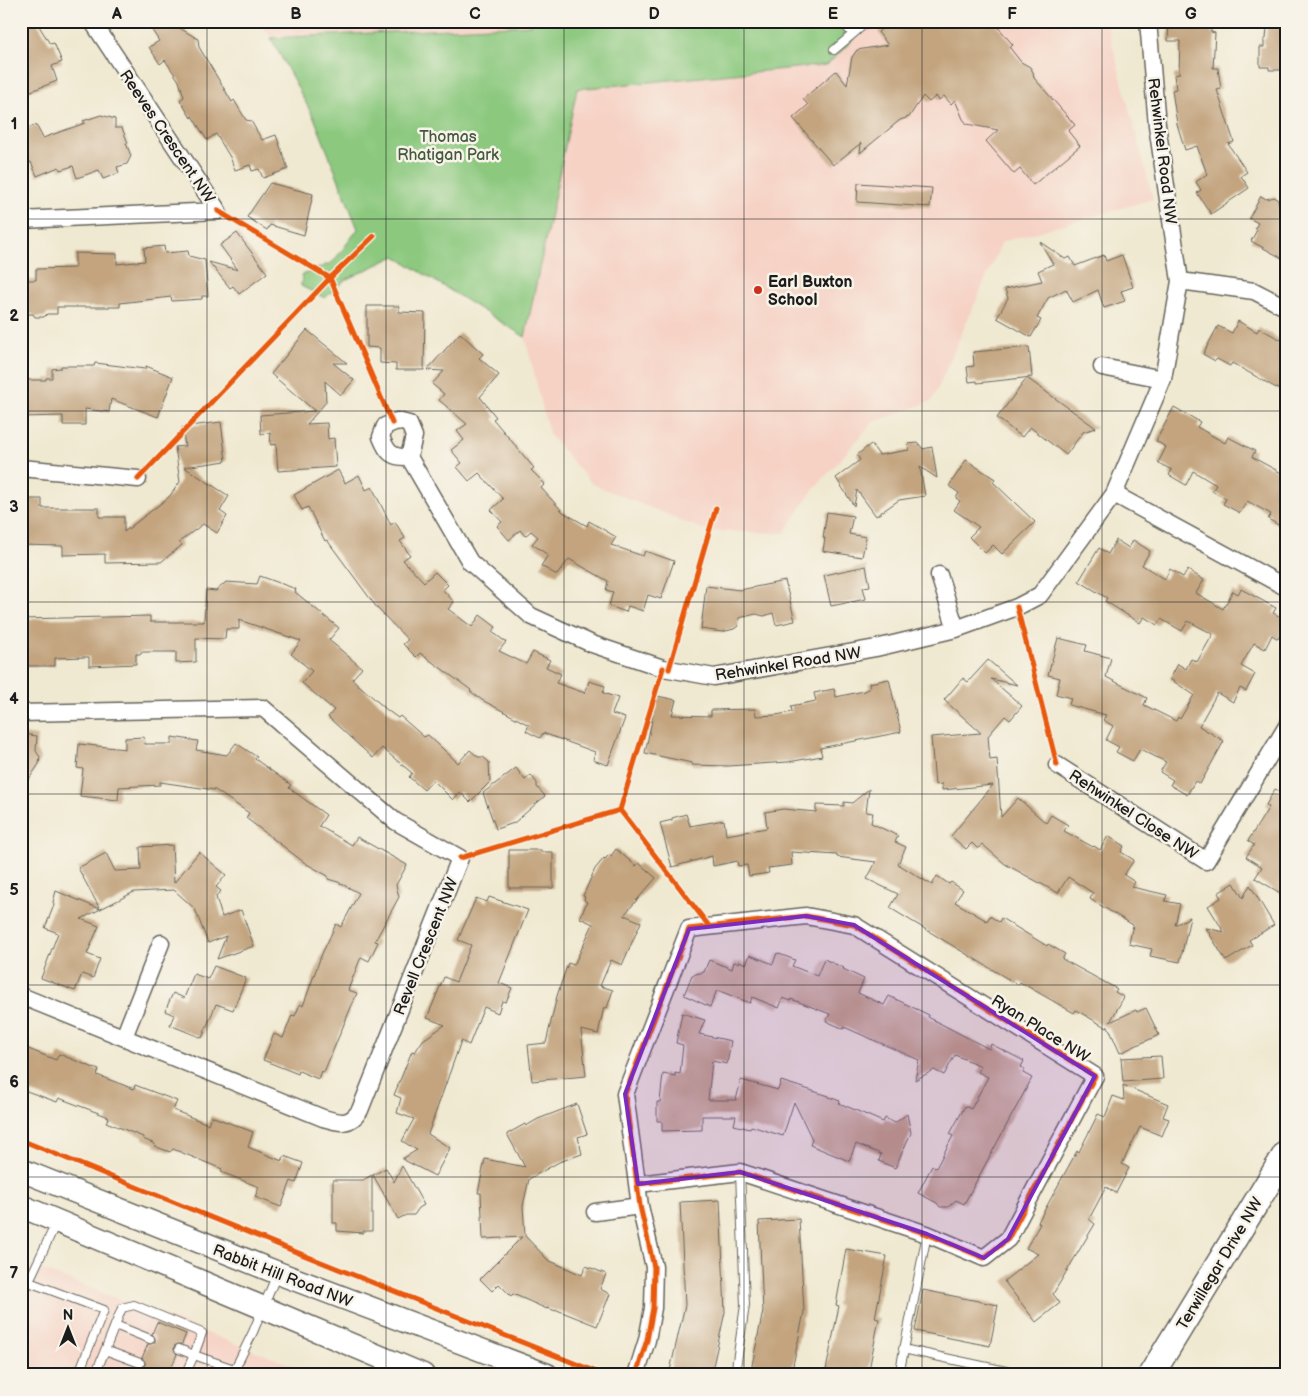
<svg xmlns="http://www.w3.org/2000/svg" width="1308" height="1396" viewBox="0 0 1308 1396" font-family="'Balsamiq Sans',sans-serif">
<rect width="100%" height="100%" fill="#f7f3e8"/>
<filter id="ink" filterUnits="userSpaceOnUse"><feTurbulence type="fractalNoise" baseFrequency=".02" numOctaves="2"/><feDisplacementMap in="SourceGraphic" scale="10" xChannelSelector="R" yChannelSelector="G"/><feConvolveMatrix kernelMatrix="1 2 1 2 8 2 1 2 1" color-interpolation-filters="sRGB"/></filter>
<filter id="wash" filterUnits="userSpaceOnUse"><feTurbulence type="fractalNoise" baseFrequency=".0096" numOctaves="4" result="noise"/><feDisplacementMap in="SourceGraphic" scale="20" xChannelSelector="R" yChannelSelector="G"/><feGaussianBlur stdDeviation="1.12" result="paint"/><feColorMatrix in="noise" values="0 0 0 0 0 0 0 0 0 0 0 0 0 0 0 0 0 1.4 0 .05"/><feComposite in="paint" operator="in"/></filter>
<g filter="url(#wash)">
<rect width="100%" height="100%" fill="#f0e9d1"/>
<path fill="#f6d2c5" d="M259,21H530V25L271,38Z
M872,21H1106L1153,199L1002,242L932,401L873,422L810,494L784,533L707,531L592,484L549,434L525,337L577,89L827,65Z
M21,1262L318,1375H21Z"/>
<path fill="#8cc97f" stroke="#54724e" d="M530,21H872L827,65L577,89L525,337L395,256L345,280L325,298L301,286L302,275L333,262L358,229L315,120L271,38L530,25Z"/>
<g id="blocks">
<path fill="#c3a47f" d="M21,21H36L50,44L54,43L62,62L52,66L57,81L26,93L21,81Z
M146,21H168L198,39L199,47L232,102L234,100L246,120L251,121L262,140L276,135L288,169L263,178L259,169L252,171L250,165L235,170L230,157L216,134L207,140L192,116L191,118L180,100L184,97L179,81L165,60L160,64L149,47L159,41Z
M891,21H993L1013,45L1010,48L1021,62L1030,67L1033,72L1034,78L1075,125L1068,131L1080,146L1033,185L1020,169L1014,174L986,141L998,130L967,124L963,119L955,100L951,104L944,96L939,100L936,96L929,102L923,96L909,117L900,120L860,153L861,143L833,165L793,118L808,105L803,99L836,71L847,85L852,57L857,50L888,45L878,32Z
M1169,21L1211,23V32L1215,33L1213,68H1218L1221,89L1217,90L1234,142L1228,144L1247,172L1241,176L1249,188L1211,214L1197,193L1201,190L1196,182L1207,174L1197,146L1185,150L1177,124L1172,90L1176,89L1174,75L1179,74L1180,41H1168Z
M1267,27H1287V70H1269V67H1260V47H1264V39H1266Z
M101,115L115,119V128H122L128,143H126L131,156L127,164L117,167L119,173L103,179L99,170L77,178L73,166L60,170L59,167L37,176L31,162L21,166V131L36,125L43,138L85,123L83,121Z
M270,183L313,194L304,235L270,225L267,230L247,217Z
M858,183L932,188L930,207L857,202Z
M1261,196L1266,199L1275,197L1278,201L1280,206L1287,210V261L1251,241L1257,230L1255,228L1258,223L1249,218Z
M237,233L267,273L239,294L233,286L230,288L209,262L238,270L220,245Z
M1040,242L1065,259L1070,257L1075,266L1104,255L1106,261L1122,255L1133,287L1121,291L1125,301L1104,308L1098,290L1073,302L1066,289L1048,298L1037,318L1041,320L1031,337L997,318L1008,298L1005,289L1042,281L1038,271L1053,264Z
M164,246L165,253L188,251L189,256L205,260L208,296H202V299L172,301L171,297L120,303V307H57V314H47L44,317H35L33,314H24V280H36V269L75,268V253L117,254V264L145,261L144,248Z
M367,306H399V312L425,313L424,370H396V364L380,363V348L367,347Z
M1238,321L1257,332L1259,328L1287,343V394L1232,363L1230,366L1217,359L1215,361L1203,354L1218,326L1232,333Z
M307,330L347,363H333L354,380L341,395L325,381L326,402L307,424L327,423L328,439L334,438L336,467L278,471L276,444L271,445L270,433L261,434L260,415L315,411L271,374Z
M460,333L483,354L479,358L499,375L480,397L496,417L493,419L534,468L531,470L545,484L541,488L563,512L587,526L589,521L616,537L611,545L643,556L645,551L674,561L661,599L648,595L643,611L628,606L626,612L609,606L613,592L606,590L608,581L569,559L557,575L541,566L548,555L532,544L538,537L531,531L525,536L520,530L509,540L497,526L502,522L491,510L503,499L479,473L469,481L457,467L462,463L451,450L464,440L457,431L467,424L439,400L444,394L432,384L444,371L427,370Z
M1029,347L1032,377L977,383V381L969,382L967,367L974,366L973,352Z
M95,363L145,369L146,366L173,377L158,417L111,399L109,412L85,409V425H63V416L21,417V380H46V378H52V369L61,368V366H94Z
M1027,378L1096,428L1083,432L1066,455L1030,427L1022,437L997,418Z
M1174,407L1200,422L1197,427L1225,443L1228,437L1255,451L1252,457L1287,476V530L1268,519L1271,514L1247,501L1240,513L1223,504L1226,499L1212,491L1216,485L1193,471L1186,485L1169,475L1172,470L1158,463L1166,447L1156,441Z
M221,422L226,461L184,467L229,496L220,511L227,516L217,533L203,524L179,542L182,545L161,562L105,563V554L63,555V546L21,545L22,499H42V508H99V517H124V532L169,497L180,482L175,447L185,446L182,427Z
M918,443L923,449L932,447L937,478L920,467L925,496L899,500L876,516L857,490L854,506L836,478L860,460L857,455L871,444L879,455L909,450L908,444Z
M966,460L995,479L993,482L1035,522L1002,554L993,545L985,553L969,537L979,527L954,510L960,501L956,498L959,493L949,486Z
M338,470L345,483L359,475L366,490L372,487L391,525L395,522L405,538L400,541L410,555L403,560L424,582L435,572L448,585L443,590L454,602L448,609L472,627L480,615L496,627L492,632L506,642L499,651L526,664L533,652L550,660L546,667L561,674L556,683L585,693L589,681L605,686L603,693L618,698L612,714L625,718L608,765L593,760L595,752L543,733L540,738L526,731L529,725L482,700L470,691L471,690L420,653L416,657L403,644L408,640L377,608L327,540L325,541L308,507L302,510L294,495Z
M827,512L853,516L849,534L866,537L862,557L823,551L825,538H823Z
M1116,540L1129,548L1133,540L1150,551L1142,565L1165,579L1170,569L1183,577L1188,570L1204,580L1196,593L1223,609L1233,591L1238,594L1241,589L1276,608L1273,613L1287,620L1278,639L1272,635L1265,649L1254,643L1241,666L1255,674L1246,691L1240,688L1233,702L1217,693L1199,726L1224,741L1200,784L1195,781L1187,795L1170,785L1173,780L1160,772L1166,762L1140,749L1133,761L1116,752L1119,747L1106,740L1113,726L1103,720L1106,715L1069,705L1071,698L1056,694L1060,678L1048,675L1058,638L1087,645L1085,651L1111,658L1106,677L1147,698L1144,705L1176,721L1178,717L1180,719L1194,695L1170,679L1178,664L1186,669L1191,659L1197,662L1213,634L1188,621L1182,631L1161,619L1157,625L1144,617L1140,623L1105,601L1107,598L1079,581L1099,548L1108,554Z
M866,566L870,586L863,587L866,599L831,606L824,575Z
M260,576L296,589L295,592L339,628L329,640L362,668L352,679L387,710L398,718L400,716L424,737L428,735L458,763L470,750L478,757H483L489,762L490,782L470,802L460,792L453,800L433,780L424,790L409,777L412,773L382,748L373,758L328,717L334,710L302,683L312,671L291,654L301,641L239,620V629H226L225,639L196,638V662L176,663V652H141V654H136V664L89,666V657H85L55,658V666H21V619L150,616V622H204L206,590L216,591L226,582L257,584Z
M785,581L795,621L776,625L773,613L764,616L756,614L739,618L738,626L734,629L722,632L701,629L706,586L740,590Z
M988,660L1017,685L991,679L1022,706L1010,720L1005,716L988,736L990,760L997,759L1001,817L1018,798L1046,823L1051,815L1068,825L1064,831L1093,847L1094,846L1100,850L1108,836L1124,846L1121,852L1134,860L1124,875L1135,882L1132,887L1167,895L1165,901L1180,904L1175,925L1190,917L1180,962L1150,956L1152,949L1129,944L1133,925L1090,899L1093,893L1068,877L1058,893L1005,864L982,844L978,849L972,843L966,849L951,836L993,785L942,790V784L935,785L931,737L981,733L944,700L963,678L968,682Z
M889,679L901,732L820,748L822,756L788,762L728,766L692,765V763L645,753L657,696L676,700L672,715L711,716V710L755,709L756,716L776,715L792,712L791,706L816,701L814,693L834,689L836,697L864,691L870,688L869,683Z
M23,734L37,736L36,751L40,757L39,764L21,791V736Z
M144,737L145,744H172V737L198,741L196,750L227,755L236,743L257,757L255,759L291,785L289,788L326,815L319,826L352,845L357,837L407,865L396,885L399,897L375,941L378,942L369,961L361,957L348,990L357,993L324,1072L321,1071L318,1079L299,1071L298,1074L263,1060L274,1034L283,1038L292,1015L295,1016L300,1004L303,1006L321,956L336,924L341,927L359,893L338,882L328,879V876L305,863L246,818L249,813L215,790L160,782V785L119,787L118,800L80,796L83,769L77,768L79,744L125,749V738Z
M516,768L525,780L531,775L537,783V787L545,796L514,823L496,829L483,793Z
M869,789L866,812L873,813L871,823L898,836L895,842L906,847L898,864L932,885L937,876L949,884L951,882L963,890L955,902L987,921L990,916L999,922L1001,918L1047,946L1048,944L1065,954L1062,959L1117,989L1115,992L1124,997L1110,1022L1136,1010L1137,1012L1146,1008L1159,1035L1120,1053L1108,1026L1107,1028L1076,1010L1074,1013L1020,982L1018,985L890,908L898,894L867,879L876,862L837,857V855L791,852L792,865L768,868L769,873L749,876L747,865L738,866L737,861L713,866L712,856L672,867L660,823L672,820V818L686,814L690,826L724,820L726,835L767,828L765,812L783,809L816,812V805L844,806V802L852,803Z
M1275,789L1287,795V897L1255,878L1262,867L1246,857L1254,845L1248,841L1269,807L1266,805Z
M172,845L174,883L199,852L226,875L216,887L221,891L216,897L222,917L241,910L254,946L217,959L226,936L208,943L195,909L174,890L134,892L81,919L99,926L87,954L100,959L93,978L82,974L75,991L41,978L58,933L45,928L54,905L53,902L56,891L100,909L78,868L106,853L115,871L141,870L140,847Z
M616,849L636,866L639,863L656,878L624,915L641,922L622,965L611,960L600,986L613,990L607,1008L604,1007L598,1034L581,1030L586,1076L532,1081L528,1045L546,1043L557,996L568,963L574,965L593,924L580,918L587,902L584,900L585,897L583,896L595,869L604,858L605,859L609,855L611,856Z
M509,850H541V852H553V888H509Z
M1234,883L1243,898L1250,885L1274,925L1249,940L1252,945L1226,961L1206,928L1224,932L1208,906L1221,898L1218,893Z
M489,897L528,910L499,983L512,988L506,1002L502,1001L498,1013L484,1007L469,1045L461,1041L428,1134L450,1148L435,1176L402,1159L417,1150L402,1141L414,1119L397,1113L401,1098L394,1095L412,1051L415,1052L423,1040L445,1025L427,1018L444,977L456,982L471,945L458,940L476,898L487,902Z
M777,953L795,960L792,966L817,976L824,959L844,968L843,969L864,979L858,993L884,1005L889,996L929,1015L928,1017L989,1049L991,1044L1024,1061L1021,1067L1025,1069L1023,1073L1032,1078L964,1204L956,1200L948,1207H940L937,1203L918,1193L932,1166L936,1168L953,1136L950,1134L965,1106L971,1109L988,1077L978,1072L981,1066L955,1055L944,1075L934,1070L915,1080L919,1060L844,1027V1029L826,1021L830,1014L791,999V1001L783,998L779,1008L752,997L750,1003L717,990L710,1007L684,995L692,975L704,972L709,960L732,969L734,962L738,963L739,961L746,964L750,955L773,964Z
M214,966L246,978L233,1010L216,1004L202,1038L170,1025L174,1015L165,1011L173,993L184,998L194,974L208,979Z
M682,1013L705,1020L699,1034L731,1041L727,1064L712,1061L708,1100H736L741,1080L778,1090L781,1081L829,1096V1097L840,1101L839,1103L883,1122L885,1118L895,1123L907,1114L911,1133L895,1168L879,1161L881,1154L856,1144L849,1161L810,1145L812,1139L794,1102L783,1136L751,1126L750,1129L734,1125L736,1116H702V1130L662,1131V1121H657V1102H660L663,1074L675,1076V1073L680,1074L683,1045L676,1043Z
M21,1046L56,1060L59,1054L99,1070L97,1075L134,1089L135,1085L177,1101L173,1110L208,1124L211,1116L253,1132L248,1147L282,1161L284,1156L303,1163L296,1183L291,1181L281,1207L255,1197L259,1187L221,1172L222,1169L173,1149L170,1152L154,1146L155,1144L143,1139V1137L106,1122L109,1117L59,1098L57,1102L21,1089Z
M1161,1056L1163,1079L1123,1082L1121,1058Z
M1123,1085L1168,1104L1163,1117L1169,1119L1162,1136L1140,1127L1122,1164L1129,1168L1116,1193L1106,1187L1089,1219L1095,1224L1053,1294L1060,1303L1036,1322L1004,1281L1038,1254L1026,1248L1040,1224L1038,1222L1077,1151L1079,1152L1098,1114L1105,1117L1113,1096L1124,1100Z
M577,1104L587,1134L578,1137L582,1154L559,1162L529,1179L523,1206L525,1236L548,1260L582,1275L586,1266L606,1274L600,1289L610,1294L597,1326L557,1310L556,1311L547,1308V1309L513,1294L511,1296L499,1284L492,1291L480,1279L522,1237L483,1239L481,1193H478L485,1159L525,1167L507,1134L525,1124L526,1126L538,1119Z
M402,1166L424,1205L419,1208L414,1215H406L398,1219L373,1175L386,1168L394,1182Z
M372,1175V1231H363V1233L337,1231V1223H333V1180H363Z
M720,1200L725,1312L711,1375H669L685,1305L680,1202Z
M799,1219L804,1312L791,1375H750L763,1311L759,1221Z
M846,1249L887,1256L875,1318L879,1319L868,1375H825L839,1306L836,1305Z
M923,1290L998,1305L990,1346L915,1331Z
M157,1322L186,1334L182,1344H178L174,1346V1350L177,1354L171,1369L166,1370L163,1375H135L138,1368H141L145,1365V1362L142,1358L148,1344H151L155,1342V1338L152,1334Z"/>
</g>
</g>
<g filter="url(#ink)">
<use href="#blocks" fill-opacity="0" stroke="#66645b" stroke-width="1"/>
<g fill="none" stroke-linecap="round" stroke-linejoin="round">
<defs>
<path id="service" d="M841,21L853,34L868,21
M834,50L853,34
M29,1282L104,1310L78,1375
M21,1298L56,1223
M115,1325L150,1339
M179,1349L194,1355L185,1375
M903,1349L1020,1374
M105,1350L140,1363
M169,1374L172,1375
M95,1375L122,1308L134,1305L202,1333L194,1355L234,1369
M232,1375L253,1332L277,1274
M735,1375L745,1305L740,1172
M899,1375L927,1234"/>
<path id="minor" d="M21,220L218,211L92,21
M1180,281L1254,291L1287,308
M1102,367L1163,379
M409,457C391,458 387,452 381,437L385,426L397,421L409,424L414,436L409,457L470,562L531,616L592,644L663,668L714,677L876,648L956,629L1017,607L1040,595L1114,494L1163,379L1180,281L1157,125L1148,21
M21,468L138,479
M1114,494L1287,588
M939,575L956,629
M21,713L263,708L395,821L460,858L360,1110C350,1126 340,1123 323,1118L21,996
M1057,765L1206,861L1287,726
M124,1037L161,943
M595,1212L640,1206
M636,1375L647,1340L653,1308L654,1267L640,1206L625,1094L689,929L806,916L854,925L1095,1076L1008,1239L984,1258L927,1234L740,1172L638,1184"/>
<path id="secondary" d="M21,1170L278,1273L547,1375
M21,1206L423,1375"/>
<path id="primary" d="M1151,1375L1287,1152"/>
</defs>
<use href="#service" stroke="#66645b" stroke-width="10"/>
<use href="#minor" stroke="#66645b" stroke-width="19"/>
<use href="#secondary" stroke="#66645b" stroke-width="25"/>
<use href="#primary" stroke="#66645b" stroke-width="28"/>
<use href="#service" stroke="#fff" stroke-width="8"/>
<use href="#minor" stroke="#fff" stroke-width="16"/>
<use href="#secondary" stroke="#fff" stroke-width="22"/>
<use href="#primary" stroke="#fff" stroke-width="25"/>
<defs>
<path id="cycleway" d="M218,211L330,278L374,236
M138,479L330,278L392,423
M1017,607L1057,765
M669,669L716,508
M620,810L709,926
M460,858L620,810L663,668
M21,1140L306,1256L604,1375
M636,1375L647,1340L653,1308L654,1267L640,1206L625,1094L689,929L806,916L854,925L1095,1076L1008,1239L984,1258L927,1234L740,1172L638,1184"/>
</defs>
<use href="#cycleway" stroke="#f7f3e8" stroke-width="8"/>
<use href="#cycleway" stroke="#e8590c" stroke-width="5"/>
</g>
</g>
<path fill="#7b2cbf" fill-opacity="0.2" stroke="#7b2cbf" stroke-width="4" stroke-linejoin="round" d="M806,916L854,925L1095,1076L1008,1239L984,1258L927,1234L740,1172L638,1184L625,1094L689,929Z"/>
<path fill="none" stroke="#1c1c1c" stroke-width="1" stroke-opacity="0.55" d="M207,21V1375M386,21V1375M564,21V1375M744,21V1375M922,21V1375M1102,21V1375M21,219H1287M21,411H1287M21,602H1287M21,794H1287M21,985H1287M21,1177H1287"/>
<circle fill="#c8321e" stroke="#f7f3e8" stroke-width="2" cx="758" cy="290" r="5"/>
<g text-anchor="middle" stroke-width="5" stroke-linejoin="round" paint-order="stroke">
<g font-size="16" fill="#1c1c1c" stroke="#f7f3e8">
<text transform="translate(168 136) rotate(56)" y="6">Reeves Crescent NW</text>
<text transform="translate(1163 151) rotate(83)" y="6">Rehwinkel Road NW</text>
<text transform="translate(788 663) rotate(-9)" y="6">Rehwinkel Road NW</text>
<text transform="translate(1134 814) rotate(33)" y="6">Rehwinkel Close NW</text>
<text transform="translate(425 946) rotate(-68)" y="6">Revell Crescent NW</text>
<text transform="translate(1041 1028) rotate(32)" y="6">Ryan Place NW</text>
<text transform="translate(1219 1263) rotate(-59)" y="6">Terwillegar Drive NW</text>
<text transform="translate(283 1275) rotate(21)" y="6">Rabbit Hill Road NW</text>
</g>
<g font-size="16" fill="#43593f" stroke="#f7f3e8">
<text x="448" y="142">Thomas<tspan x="448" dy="18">Rhatigan Park</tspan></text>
</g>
<g font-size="16" font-weight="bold" fill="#1c1c1c" stroke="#f7f3e8" text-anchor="start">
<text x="768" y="287">Earl Buxton<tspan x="768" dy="18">School</tspan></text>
</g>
</g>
<rect width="1308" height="1396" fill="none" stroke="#f7f3e8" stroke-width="55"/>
<g transform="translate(68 1328)" stroke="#f7f3e8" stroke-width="4" paint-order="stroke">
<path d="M0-4L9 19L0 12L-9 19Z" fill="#1c1c1c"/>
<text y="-8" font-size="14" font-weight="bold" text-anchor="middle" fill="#1c1c1c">N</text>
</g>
<rect x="28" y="28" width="1252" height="1340" fill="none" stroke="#1c1c1c" stroke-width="2"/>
<g font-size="16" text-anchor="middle" font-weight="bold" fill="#1c1c1c">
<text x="117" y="19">A</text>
<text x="296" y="19">B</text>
<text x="475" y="19">C</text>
<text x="654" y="19">D</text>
<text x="833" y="19">E</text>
<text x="1012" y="19">F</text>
<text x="1191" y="19">G</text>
<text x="14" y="129">1</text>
<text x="14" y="321">2</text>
<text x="14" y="512">3</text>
<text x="14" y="704">4</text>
<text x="14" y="895">5</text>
<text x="14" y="1087">6</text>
<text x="14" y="1278">7</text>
</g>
</svg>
